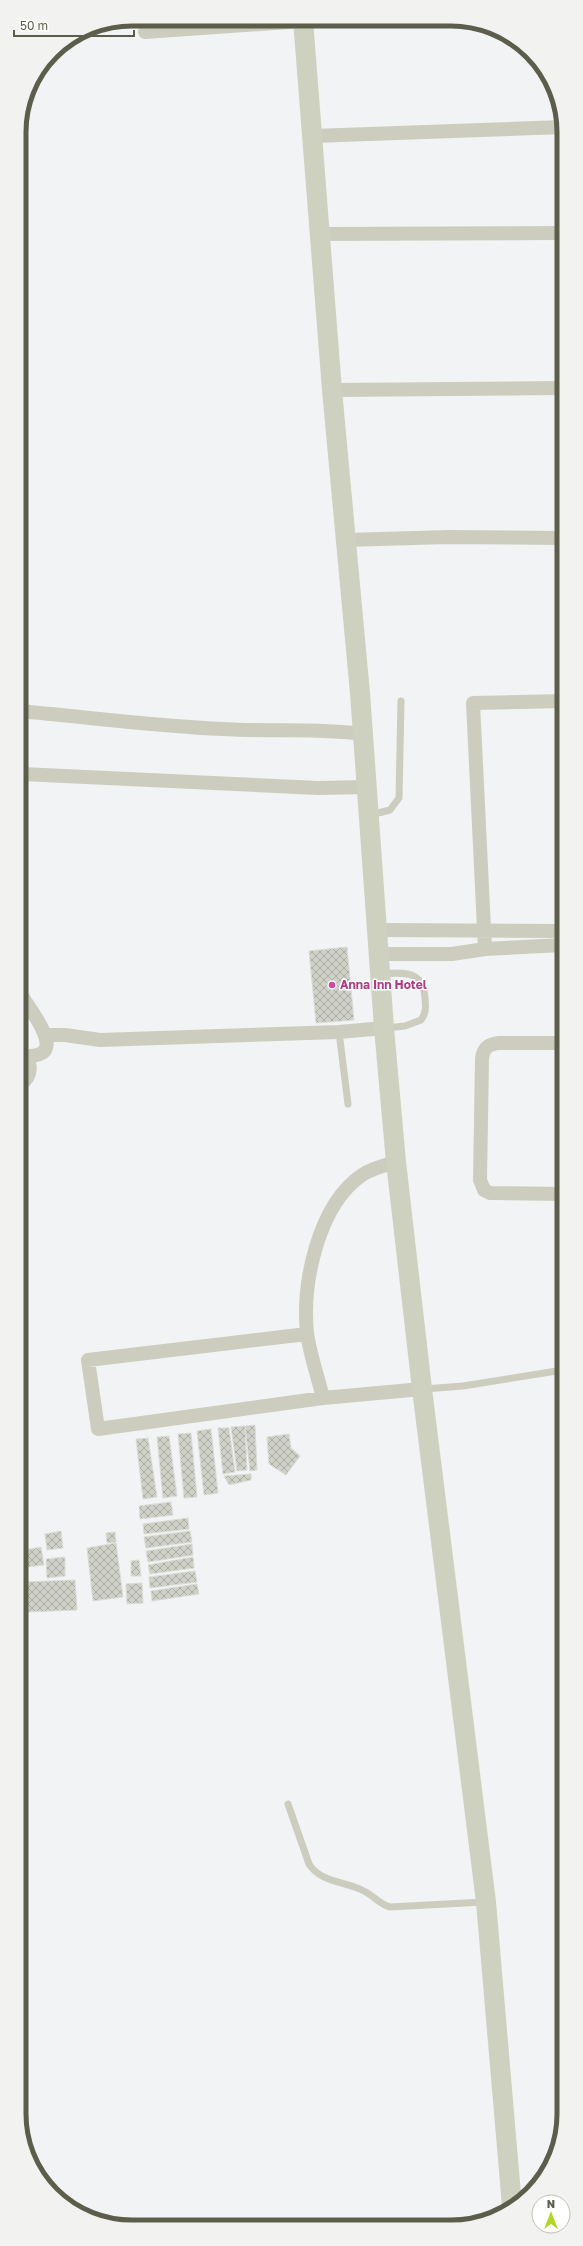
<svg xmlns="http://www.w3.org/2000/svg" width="583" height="2246" viewBox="0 0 583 2246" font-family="'Golos Text',sans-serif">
<defs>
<pattern id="building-cross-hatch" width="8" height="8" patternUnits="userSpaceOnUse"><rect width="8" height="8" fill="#cfd1c9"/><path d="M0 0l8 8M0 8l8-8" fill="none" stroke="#abada5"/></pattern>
</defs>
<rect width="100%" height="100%" fill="#f2f3f4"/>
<path fill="url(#building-cross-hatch)" stroke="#daddd7" d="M347,947L354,1020L316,1023L309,951Z
M255,1425L257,1470L250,1471L245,1426Z
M245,1426L247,1470L237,1471L231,1427Z
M218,1428H229L235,1472L223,1474Z
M211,1429L218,1493L204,1495L197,1431Z
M191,1433L197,1497L184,1498L178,1434Z
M289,1434L291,1448L300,1456L286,1475L269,1464L267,1437Z
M169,1436L177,1496L163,1498L157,1437Z
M148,1438L157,1497L143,1499L136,1439Z
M251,1474V1480L229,1485L224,1476Z
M171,1502L173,1515L140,1519L139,1506Z
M188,1518L189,1529L144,1534L143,1524Z
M61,1531L63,1548L47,1550L45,1534Z
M190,1531L192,1542L146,1548L144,1537Z
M115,1532L116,1542L107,1543L106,1533Z
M116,1543L123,1597L93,1601L87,1548Z
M192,1544L193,1555L148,1562L146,1551Z
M41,1547L44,1565L27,1567L25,1550Z
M65,1557V1576L47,1578L46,1559Z
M193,1557L194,1568L150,1574L148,1565Z
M139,1560L141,1576H131V1561Z
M195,1571L197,1582L150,1588L149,1577Z
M75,1580L77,1610L28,1612L25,1582Z
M142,1583L143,1603L127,1604L126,1584Z
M197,1584L199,1594L152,1601L151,1591Z"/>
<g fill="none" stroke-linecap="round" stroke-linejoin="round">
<path stroke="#cccdbf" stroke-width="7" d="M370,815L390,810L399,798L401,701
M381,974C403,972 424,970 425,999C426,1007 426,1013 421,1020L405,1026L386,1028
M339,1032L348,1104
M424,1389L463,1386L563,1370
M288,1804L309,1864C321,1883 345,1881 364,1891C374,1896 379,1904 390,1907L484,1902"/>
<path stroke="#cccdbf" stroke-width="14" d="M145,32L303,21
M313,136L563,127
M320,234L563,233
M332,390L563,388
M345,540L449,537L563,538
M19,711C87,717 155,726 223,729C270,732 316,728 363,734
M22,774L318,788L366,787
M377,930L563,931
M485,949L473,703L563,701
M379,954H452L485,949L563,945
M20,993C26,1004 61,1046 40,1054C36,1056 29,1056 25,1057
M47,1035H65L100,1040L339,1032L384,1028
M563,1043H499C488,1044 483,1048 482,1059L480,1180L484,1190L490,1193L563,1194
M20,1054C33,1061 33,1076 20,1084
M307,1334L88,1360L98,1429L323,1398L422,1389
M323,1398C318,1377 310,1355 307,1333C302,1283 318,1205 362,1175C372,1168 385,1165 396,1162"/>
<path stroke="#cfd1c0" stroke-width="20" d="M303,20L332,390L360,693L384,1028L396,1162L422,1389L486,1902L512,2206"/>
</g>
<circle fill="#d1479c" stroke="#fff" stroke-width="1.5" cx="332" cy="985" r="4"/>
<g text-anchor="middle" stroke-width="3" stroke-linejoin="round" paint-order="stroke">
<g font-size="12" font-weight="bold" fill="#b23c85" stroke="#fff" text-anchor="start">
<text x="340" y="989">Anna Inn Hotel</text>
</g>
</g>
<path d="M0 0H583V2246H0ZM132 26H451A106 106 0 0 1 557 132V2114A106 106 0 0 1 451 2220H132A106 106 0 0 1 26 2114V132A106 106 0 0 1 132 26Z" fill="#f2f2f1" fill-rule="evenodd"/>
<path fill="none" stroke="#5c5e4b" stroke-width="5" d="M132 26H451A106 106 0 0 1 557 132V2114A106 106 0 0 1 451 2220H132A106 106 0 0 1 26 2114V132A106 106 0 0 1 132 26Z"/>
<g transform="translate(551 2214)"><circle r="19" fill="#ffffff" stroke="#bebfb7"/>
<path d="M0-3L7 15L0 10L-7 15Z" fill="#b2d62a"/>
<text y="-6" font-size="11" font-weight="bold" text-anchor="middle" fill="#5c5e4b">N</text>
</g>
<path d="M14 30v6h120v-6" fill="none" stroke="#5c5e4b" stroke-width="2"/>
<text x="20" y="30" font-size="12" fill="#5c5e4b" stroke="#ffffff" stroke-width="3" paint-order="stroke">50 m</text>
</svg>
